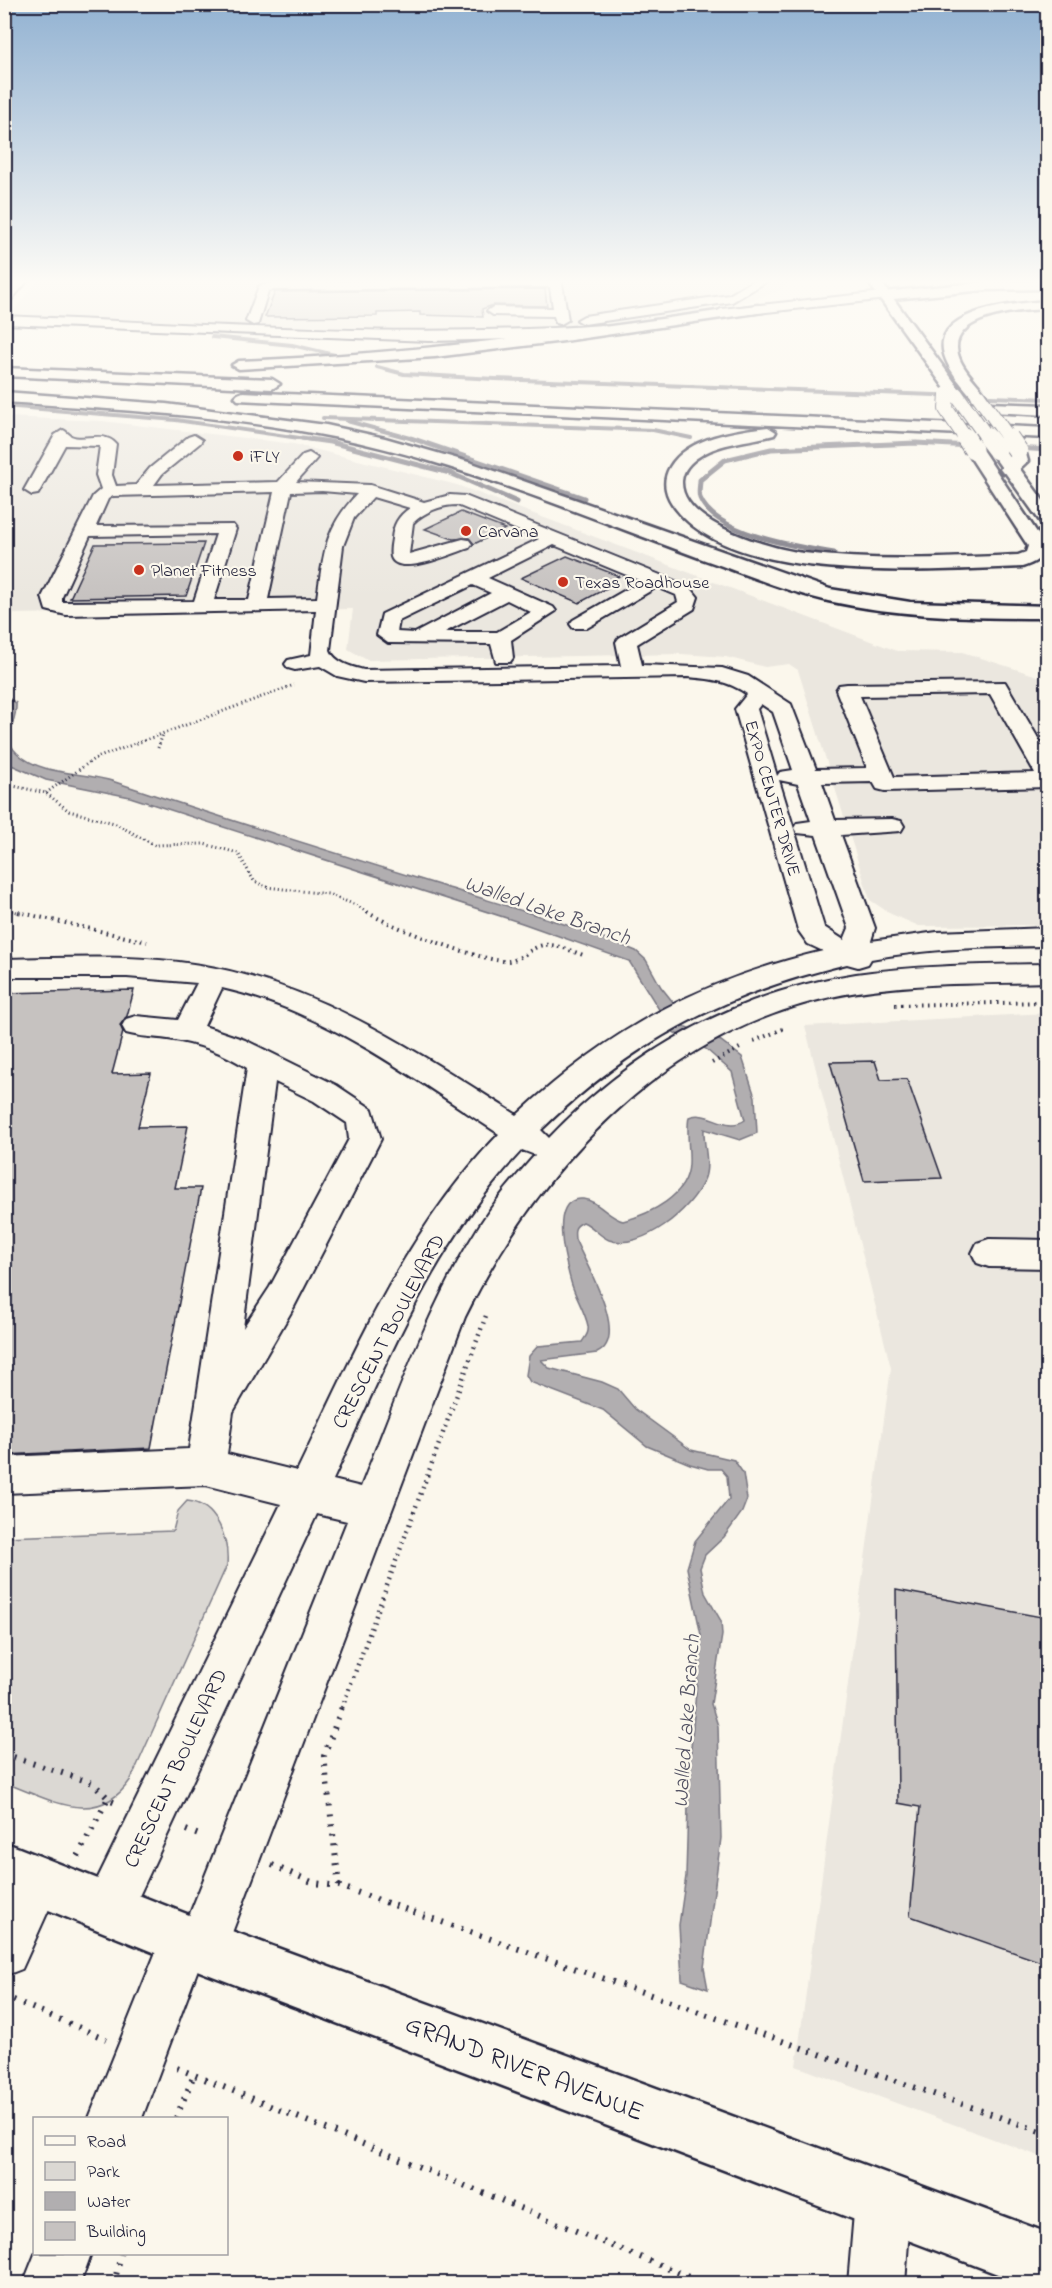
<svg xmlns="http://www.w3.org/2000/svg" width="1052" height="2288" viewBox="0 0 1052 2288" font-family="'Indie Flower',sans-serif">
<rect width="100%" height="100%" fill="#fbf7ec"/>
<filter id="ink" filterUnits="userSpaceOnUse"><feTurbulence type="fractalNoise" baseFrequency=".0167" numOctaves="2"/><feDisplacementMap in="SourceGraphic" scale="12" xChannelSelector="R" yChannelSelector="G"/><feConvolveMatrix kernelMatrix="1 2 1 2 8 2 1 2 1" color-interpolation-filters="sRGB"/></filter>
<g filter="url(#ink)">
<path fill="#ebe7df" d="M38,279H792V280L781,290L747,302L639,319L552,329L391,332L23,318L11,314Z
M5,417L102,421L294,444L457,485L897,651L962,652L1047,679V925L919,926L891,914L870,900L798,670L789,664L765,667L726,657L681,654L367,660L348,649L353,609L8,614L5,620Z
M1047,1013V2159L796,2066L891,1368L805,1026Z"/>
<path fill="#dbd8d3" stroke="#7e7d87" stroke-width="1.5" d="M187,1501C217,1504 229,1539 227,1565L131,1779C97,1830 50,1799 5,1783V1537L173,1531L178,1511Z"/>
<path fill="#b1aeb0" stroke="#787681" stroke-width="1.5" d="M5,696L16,703C18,722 0,737 17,753C43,777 83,771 115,782C223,818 331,852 439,885C505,906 572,924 636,951L646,960L661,987L677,1007L681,1025L721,1041L742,1057L755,1097L757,1133L740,1140L704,1129C703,1145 711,1164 704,1180C692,1209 642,1251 609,1240C599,1236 593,1226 583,1222C574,1226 574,1230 575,1239C585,1263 631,1338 597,1353L541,1360L549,1368L602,1382L618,1389L635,1409L691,1450L734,1460L743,1473L747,1499L742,1512L724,1537L705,1555L700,1568L705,1593L721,1621L722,1635L711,1704L718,1726L721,1838L704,1968L708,1989L682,1980L679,1925L686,1876L689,1771L701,1635L687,1568L695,1541L729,1499L727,1476L721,1469H708L690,1464L647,1446L603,1410L530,1382L526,1375L529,1356L538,1346L582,1342C586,1336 589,1333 588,1326C585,1311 575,1297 571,1282C566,1264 547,1196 583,1199C597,1200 609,1218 623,1221C650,1214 688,1196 689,1164C690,1149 686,1132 689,1117C707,1109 727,1133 745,1120L732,1072L706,1049L673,1032L629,961L522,923L130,797L46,780L9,764L5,761L4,728L8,716Z"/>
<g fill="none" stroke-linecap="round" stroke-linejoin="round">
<path stroke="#787681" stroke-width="4" d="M212,337L292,345L339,356
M377,367L404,374L495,379L1048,399
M4,406L176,420L313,440
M323,418L653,430L691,438
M347,421L417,440"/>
<path stroke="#787681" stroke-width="5" d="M302,438L330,442L450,473L517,502
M411,438L584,498
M1017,448L1048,450
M834,553C800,547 715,535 700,498C698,493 700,485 700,480L725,460L771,449L916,443L970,446"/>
</g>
<path fill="#c6c2c0" stroke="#22223b" stroke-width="1.5" d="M545,289L547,306L493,305L482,309L483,317L420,315V312L377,313V316L265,317L275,292Z
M461,512L505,529L474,544L469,538L453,539L425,529Z
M204,543L186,596L70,598L95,544Z
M567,556L619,576L602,585L607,588L579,603L521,578Z
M134,990L127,1016L120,1025L123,1032L112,1074L151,1073L138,1127L188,1126L175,1188H201L151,1448L4,1455V993Z
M875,1061L881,1080L907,1079L942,1178L864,1181L830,1062Z
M896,1590L1047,1618V1964L910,1916L920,1807L898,1803Z"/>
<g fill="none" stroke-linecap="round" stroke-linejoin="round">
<defs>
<path id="minor" d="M16,279H29L8,304L4,305V293Z
M556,279L562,283L568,320L561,324L556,323L554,316L493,315L487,311L493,307L553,308L550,287L275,290L268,291L258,324L253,325L246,321L259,286L275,282Z
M756,279H771L732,302L584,324L577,320L584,316L729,295Z
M883,292L887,293V299L721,317L715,313L721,309Z
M4,316C204,324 404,339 603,325L610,329L603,333L519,339L429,341L4,324Z
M63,430C66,431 68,434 71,436C84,442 103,430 116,444L112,475L116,486L136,485L150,468L188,437L194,435L202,440L200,443L162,474L154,485L278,482L303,455L309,453L317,458L296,482L370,485L424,502L450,495L465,496L690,587L698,597L694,609L637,644L642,665L722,668L748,676L791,704L816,769L867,768L836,690L839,685L847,684L1005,682L1048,755V787L885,791L877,789L873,782L822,783L835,820L892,819L901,821L904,826L901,831L841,835L875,928L871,941L937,932L1048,928V946C988,947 930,948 871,959L868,964L858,967L847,964C722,994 633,1041 541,1130L549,1138C632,1051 737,992 856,974C920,965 984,965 1048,964V982C976,984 901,982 831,997C662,1034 538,1168 465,1317L227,1946L219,1963L202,1971L198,1969L142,2118H89L168,1922L185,1914L189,1916L347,1521L317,1514L126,1924L109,1931L92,1924L85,1907L92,1890L281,1504L206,1485L4,1493V1457L189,1449L247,1068C223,1052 197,1043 168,1039C154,1037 140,1037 126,1033L122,1026L126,1019L136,1016L178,1020L197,983L127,977H4V959C69,958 135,954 200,965C319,985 417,1052 517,1115C608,1030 700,980 823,951L808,944L798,930L735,709L747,694C727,680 710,679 687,677L364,682L337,676L320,666L295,670L288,668L285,664L288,660L311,655L316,610L66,615L46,610L42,597L93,496L101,489L96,475L100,446L65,445L38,494L32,495L24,490L55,435ZM322,491L357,494C324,529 324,553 317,598L268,599L291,492ZM274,492L249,600H214L236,529L233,525L96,526L108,499L113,496ZM373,497L410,508C398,516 393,525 392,539C391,544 390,553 391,557C398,578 456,552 469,548L472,544L469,540L463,539L409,554L413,523C424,512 441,505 457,505L539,539L382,614L377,635L388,643L491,644L496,662H510L513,658L511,640L556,611L553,607L488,578L554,545L641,581L573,620L570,624L573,628H587L657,587L676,595L678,602L619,638L616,642L621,666L364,670C352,667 335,663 330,650L343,546L354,518ZM216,534L194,601L62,602V597L90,536ZM473,585L491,593L415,633L397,632L399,621ZM507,600L531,612L497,632H445ZM990,694L1035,773L894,777L860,696ZM761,704L773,712L793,770L780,772L777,776L757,709ZM779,780L798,784L811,821L797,823L794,828L797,833L816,835L849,928L844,940L824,927ZM222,988C325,1011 412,1077 499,1134C405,1231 355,1352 297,1471L227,1454L233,1412L294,1307L381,1139L372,1109L336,1085L245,1040L204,1026ZM275,1082L314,1101L347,1123L349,1139L270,1287L243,1328ZM522,1150L535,1155C514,1179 492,1204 476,1231C426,1311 396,1400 361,1487L333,1480C388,1360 431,1248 522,1150Z
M989,1239L1048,1240V1268L989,1267L977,1263L972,1253L977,1243Z
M38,1856L55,1863L62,1880L22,1969L4,1976V1897L21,1863Z
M883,2173L903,2181L911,2201L905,2284H848L855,2201L863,2181Z
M35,2254H91L80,2284H23Z"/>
<path id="major" d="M866,279H879L961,391L964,394L961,397H951Z
M997,445L1003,446L1048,507V525L1042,524L989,450Z
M4,1842L202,1920L1048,2233V2284H1024L202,1972L4,1892Z"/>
<path id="highway" d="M1048,281V289L985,290L883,300L876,296L883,292L985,282Z
M1048,301V309C1024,310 956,314 957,348C958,366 976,381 986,395L978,400L973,398C962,385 946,368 943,350C937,308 1020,303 1048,301Z
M758,305L765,309L763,312L564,341L435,357L239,369L232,365L239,361C413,354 585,331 758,305Z
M4,368L272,379L280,384L272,389L4,376Z
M4,392L166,404L326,425L385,438L472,463L830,589L910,602L1048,606V618C974,618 900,617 828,601C785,591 745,574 705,560C612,526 520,488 426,460C289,419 146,411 4,402Z
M243,392L1048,428V438L238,400L235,397L238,394Z
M956,402L1048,405V415L950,410L948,407L950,404Z
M768,427L776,432L774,435C749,442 722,442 700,456C690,462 683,470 682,481C680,524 772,549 804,553C875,562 947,558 1018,555L1026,552L1028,546L965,449L973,444L979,445L1046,546C1042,559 1035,563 1022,567C934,570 735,586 676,509C666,497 661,482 670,467C688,437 736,431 768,427Z
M1018,446L1024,447L1028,461L1015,473H1003L1000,469L1011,459L1010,451Z"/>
</defs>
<use href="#minor" stroke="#22223b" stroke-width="4"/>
<use href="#major" stroke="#22223b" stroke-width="5"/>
<use href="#highway" stroke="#22223b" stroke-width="5"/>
<path stroke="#22223b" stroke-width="3" stroke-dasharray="1 3" stroke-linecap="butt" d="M158,748L163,734
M4,784L46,793L69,811L114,823L155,845L204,844L238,853L254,881L266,887L328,894L358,906L369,914
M46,793L94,759L294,685
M4,909L25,914"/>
<path stroke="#22223b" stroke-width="4" stroke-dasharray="1.5 4.5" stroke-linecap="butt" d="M18,912L147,942
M367,912C386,925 488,964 509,961C521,959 528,951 537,947C550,940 573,952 586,956
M895,1005L1048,1002
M754,1041L783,1029
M712,1063L740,1048"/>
<path stroke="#22223b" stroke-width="4.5" stroke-dasharray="1.5 5" stroke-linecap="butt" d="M342,1708L487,1313"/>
<path stroke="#22223b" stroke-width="6" stroke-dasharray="2 8" stroke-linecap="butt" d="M4,1754L93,1783L111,1801L118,1804
M186,1830L204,1837
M78,1856L108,1798
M272,1865L314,1883L339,1886L1048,2134
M339,1886L324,1756L342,1707
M4,1996L106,2039
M177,2068L706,2284
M176,2118L194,2075
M114,2284L121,2254"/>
<use href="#minor" fill="#fbf7ec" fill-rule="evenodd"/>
<use href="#major" fill="#fbf7ec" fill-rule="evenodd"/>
<use href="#highway" fill="#fbf7ec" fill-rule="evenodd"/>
<defs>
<path id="major-bridge-far1" d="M956,394L989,440"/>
<path id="major-bridge" d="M988,438L997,450"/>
<path id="highway-bridge-far1" d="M947,394L946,409L967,440
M978,395L1010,440"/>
<path id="highway-bridge" d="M966,438L973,449
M1009,438L1018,451"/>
</defs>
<use href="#major-bridge-far1" stroke="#22223b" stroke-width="16" stroke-linecap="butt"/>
<use href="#major-bridge" stroke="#22223b" stroke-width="21" stroke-linecap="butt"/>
<use href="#highway-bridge-far1" stroke="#22223b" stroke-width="16" stroke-linecap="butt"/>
<use href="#highway-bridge" stroke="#22223b" stroke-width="21" stroke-linecap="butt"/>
<use href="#major-bridge-far1" stroke="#fbf7ec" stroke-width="14"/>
<use href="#major-bridge" stroke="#fbf7ec" stroke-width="19"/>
<use href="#highway-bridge-far1" stroke="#fbf7ec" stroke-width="14"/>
<use href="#highway-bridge" stroke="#fbf7ec" stroke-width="19"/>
</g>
</g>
<linearGradient id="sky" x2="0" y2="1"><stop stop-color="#92b2d2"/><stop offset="0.47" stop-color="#fdfbf6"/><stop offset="1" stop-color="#fdfbf6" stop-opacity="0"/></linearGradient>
<rect width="1052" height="599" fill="url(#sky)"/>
<g fill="#c8321e" stroke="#fbf7ec" stroke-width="2">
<circle cx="238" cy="456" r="6"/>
<circle cx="466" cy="531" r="6"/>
<circle cx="139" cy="570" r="6"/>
<circle cx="563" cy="582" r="6"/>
</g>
<g text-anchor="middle" stroke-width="4.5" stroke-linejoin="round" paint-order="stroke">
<g font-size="18" fill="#22223b" stroke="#fbf7ec" text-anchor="start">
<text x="250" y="462">iFLY</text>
<text x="478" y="537">Carvana</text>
<text x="151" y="576">Planet Fitness</text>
<text x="575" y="588">Texas Roadhouse</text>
</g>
<g font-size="18" fill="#22223b" stroke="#fbf7ec">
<text transform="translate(773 798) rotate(74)" y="6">EXPO CENTER DRIVE</text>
</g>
<g font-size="21" fill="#22223b" stroke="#fbf7ec">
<text transform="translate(388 1331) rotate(-62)" y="7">CRESCENT BOULEVARD</text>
<text transform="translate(175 1768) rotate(-65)" y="7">CRESCENT BOULEVARD</text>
</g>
<g font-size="22" font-style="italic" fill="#545364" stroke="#fbf7ec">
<text transform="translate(548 909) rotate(19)" y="8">Walled Lake Branch</text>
<text transform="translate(685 1721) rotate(-86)" y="8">Walled Lake Branch</text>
</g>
<g font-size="26" fill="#22223b" stroke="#fbf7ec">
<text transform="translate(525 2067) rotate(21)" y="9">GRAND RIVER AVENUE</text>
</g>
</g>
<rect width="1052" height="2288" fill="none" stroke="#fbf7ec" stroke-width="24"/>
<rect x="12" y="12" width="1028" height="2264" fill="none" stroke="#22223b" stroke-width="2" filter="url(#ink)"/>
<rect x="33" y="2117" width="195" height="138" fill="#fbf7ec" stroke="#a4a2a5" stroke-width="1.5"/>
<rect x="45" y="2136" width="30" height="9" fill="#fbf7ec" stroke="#a4a2a5" stroke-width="1.5"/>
<text x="87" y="2147" font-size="18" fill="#22223b">Road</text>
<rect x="45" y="2162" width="30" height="18" fill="#dbd8d3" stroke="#a4a2a5" stroke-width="1.5"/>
<text x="87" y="2177" font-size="18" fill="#22223b">Park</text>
<rect x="45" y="2192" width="30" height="18" fill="#b1aeb0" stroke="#a4a2a5" stroke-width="1.5"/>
<text x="87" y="2207" font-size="18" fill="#22223b">Water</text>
<rect x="45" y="2222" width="30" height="18" fill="#c6c2c0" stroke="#a4a2a5" stroke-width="1.5"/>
<text x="87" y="2237" font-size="18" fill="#22223b">Building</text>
</svg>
